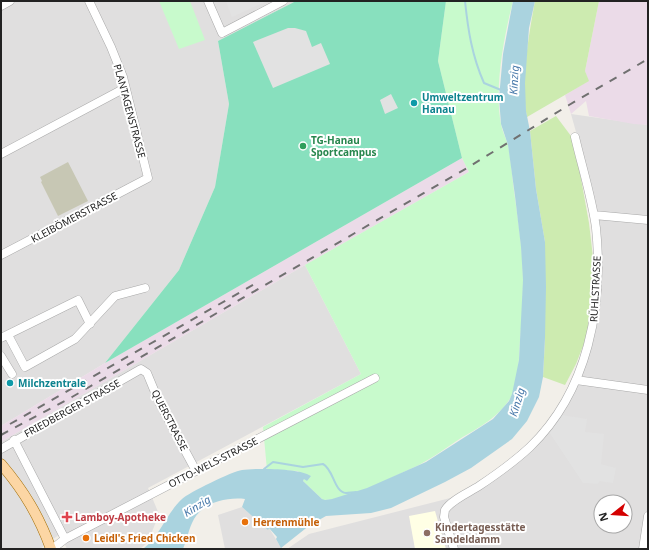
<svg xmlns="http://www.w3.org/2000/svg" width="649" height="550" viewBox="0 0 649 550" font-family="'Noto Sans',sans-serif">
<rect width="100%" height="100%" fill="#f2efe9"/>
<path fill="#e0dfdf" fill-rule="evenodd" d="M1,1H296L218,41L229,104L215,187L179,270L105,363L1,426Z
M571,114L648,125V549H287L309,534L466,494L507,467L557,414L590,342L597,244L581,150ZM601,502H625V526H601Z
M305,265L361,374L148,488L159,514L148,542L140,549H67L60,534L40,549H1V442Z
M242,507L267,529L269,528L282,549H225L218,515Z"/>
<path fill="#ebdbe8" d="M599,1H648V125L634,124L589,116L586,101L571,114L565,95L588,81L585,71Z
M462,158L469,172L305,265L1,442V426L105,363Z"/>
<path fill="#ffffe5" d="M435,511L446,549H415L409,516Z"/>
<path fill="#c7c7b4" d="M68,162L88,201L58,216L41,182L42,181L40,177Z"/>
<path fill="#cdebb0" d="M535,1H599L585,71L589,81L527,117C520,86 529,33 535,1Z
M556,116L574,140L589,223L594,266L592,308L587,336L576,364L565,385L543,377L545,338V242L536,189L530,131Z"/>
<path fill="#c8facc" d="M159,1H190L205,40L179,49Z
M446,1H513C504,36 494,88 501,124C502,131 506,138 508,145C511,160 512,176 514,191C518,220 523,251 523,281C523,300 522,320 520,340C519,356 519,380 512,395C500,418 477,428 455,442C443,450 432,458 419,465C394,476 350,500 323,500L303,481L304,479L298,471L267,470L263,427L361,374L305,265L469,172L462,158L438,61Z"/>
<path fill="#88e0be" d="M296,1H446L438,61L462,158L105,363L179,270L215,187L229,104L218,41Z"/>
<path fill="#e2e2e2" d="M226,1H267L232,17Z
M288,28H295L306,31L312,47L321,43L330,64L273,88L253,42Z
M391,94L398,108L385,114L380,100Z
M561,415L587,419L585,432L604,434L601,464L616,468L613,483L599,481L598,484L583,483L549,432Z"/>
<path fill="#aad3df" d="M513,1H535L529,28L525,83L526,111L530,131L536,189L545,242L546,287L545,338L543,377L539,397L527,421L512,439L471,468L445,482L391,508L371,513L326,516L310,525L281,548L276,539L277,537L269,528L268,530L242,507L245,499C227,497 204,502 194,519C189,528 187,539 183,549H143C160,536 166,514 182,499C188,493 233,471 242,470C256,468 300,468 311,476L307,481L304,479L303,481L322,499L325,500L332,499L367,488L426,462L493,419L509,401L512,394L519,360L523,280L521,247L515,196L508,145L501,124L499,98L503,54Z"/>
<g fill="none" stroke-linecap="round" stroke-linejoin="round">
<path stroke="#aad3df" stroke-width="2" d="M465,1C468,30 472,56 484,83L501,90
M267,470L264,469L273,462L303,467L323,464C334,470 334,492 346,493C349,493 353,492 356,492"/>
<defs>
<path id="minor" d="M208,1L222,33L283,1
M1,6L10,1
M1,154L125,88
M594,215L648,220
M1,255L148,178L123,77L111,47L89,1
M8,335L25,367L75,339L115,296L145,288
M1,338L78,300L90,324
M1,356L12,374
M576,380L648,390
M14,440L65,539
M1,449L141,369L147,373L159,402L196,471
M52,549L65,539L375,378
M454,549L444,517L445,510C451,500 470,492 479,486C497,474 514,462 530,447C588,391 604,306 596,228C592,198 582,167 575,137
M643,549L648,516"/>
<path id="major" d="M1,464C24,491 39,516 51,549"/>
</defs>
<use href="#minor" stroke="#a9a9a9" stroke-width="9"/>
<use href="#major" stroke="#a06b00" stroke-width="11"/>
<use href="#minor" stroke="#fff" stroke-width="8"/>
<use href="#major" stroke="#fcd6a4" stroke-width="10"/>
<path stroke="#707070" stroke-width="2" stroke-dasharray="8 8" stroke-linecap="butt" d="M10,424L258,282
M1,435L72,397L467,168L569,105L648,59"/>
</g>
<g fill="#0f9aa8" stroke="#fff" stroke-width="1.5">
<circle cx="414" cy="103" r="4"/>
<circle cx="10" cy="383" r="4"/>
</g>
<circle fill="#2e9e5b" stroke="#fff" stroke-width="1.5" cx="303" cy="146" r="4"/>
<path fill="#e0444e" stroke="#fff" stroke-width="1.5" d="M65 511h4v4h4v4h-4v4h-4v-4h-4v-4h4z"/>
<g fill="#e8710a" stroke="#fff" stroke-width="1.5">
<circle cx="245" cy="522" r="4"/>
<circle cx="86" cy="538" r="4"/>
</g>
<circle fill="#8d6e63" stroke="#fff" stroke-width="1.5" cx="427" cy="533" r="4"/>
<g text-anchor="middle" stroke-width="4" stroke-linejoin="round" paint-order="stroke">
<g font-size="10" font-weight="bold" fill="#0d838f" stroke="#fff" text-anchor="start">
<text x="422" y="101">Umweltzentrum<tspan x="422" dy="12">Hanau</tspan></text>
<text x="18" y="387">Milchzentrale</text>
</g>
<g font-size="10" fill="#222" stroke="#fff">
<text transform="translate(130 111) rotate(75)" y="4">PLANTAGENSTRASSE</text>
<text transform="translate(74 217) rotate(-28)" y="4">KLEIBÖMERSTRASSE</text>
<text transform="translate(595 289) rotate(-87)" y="4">RÜHLSTRASSE</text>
<text transform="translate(72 408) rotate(-29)" y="4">FRIEDBERGER STRASSE</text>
<text transform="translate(170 420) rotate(63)" y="4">QUERSTRASSE</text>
<text transform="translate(213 462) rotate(-27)" y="4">OTTO-WELS-STRASSE</text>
</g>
<g font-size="10" font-weight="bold" fill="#27864d" stroke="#fff" text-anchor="start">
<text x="311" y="144">TG-Hanau<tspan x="311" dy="12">Sportcampus</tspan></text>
</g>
<g font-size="10" font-weight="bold" fill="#be3a42" stroke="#fff" text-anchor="start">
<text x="75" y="521">Lamboy-Apotheke</text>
</g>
<g font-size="10" font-weight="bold" fill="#c56008" stroke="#fff" text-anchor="start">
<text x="253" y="526">Herrenmühle</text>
<text x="94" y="542">Leidl's Fried Chicken</text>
</g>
<g font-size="10" font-weight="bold" fill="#785e54" stroke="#fff" text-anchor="start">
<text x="435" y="531">Kindertagesstätte<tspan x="435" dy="12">Sandeldamm</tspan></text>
</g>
<g font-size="11" font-style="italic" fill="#4a7aab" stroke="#fff">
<text transform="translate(514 80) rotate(-87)" y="4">Kinzig</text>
<text transform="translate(517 402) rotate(-73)" y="4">Kinzig</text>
<text transform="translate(197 506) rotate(-32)" y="4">Kinzig</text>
</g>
</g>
<rect width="649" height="550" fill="none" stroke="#222222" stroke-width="4"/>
<g transform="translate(613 514) rotate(253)"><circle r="19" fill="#ffffff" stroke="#a7a7a7"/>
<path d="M0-3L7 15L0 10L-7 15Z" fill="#d40000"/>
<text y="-6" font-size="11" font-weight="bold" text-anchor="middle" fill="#222222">N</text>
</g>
</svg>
